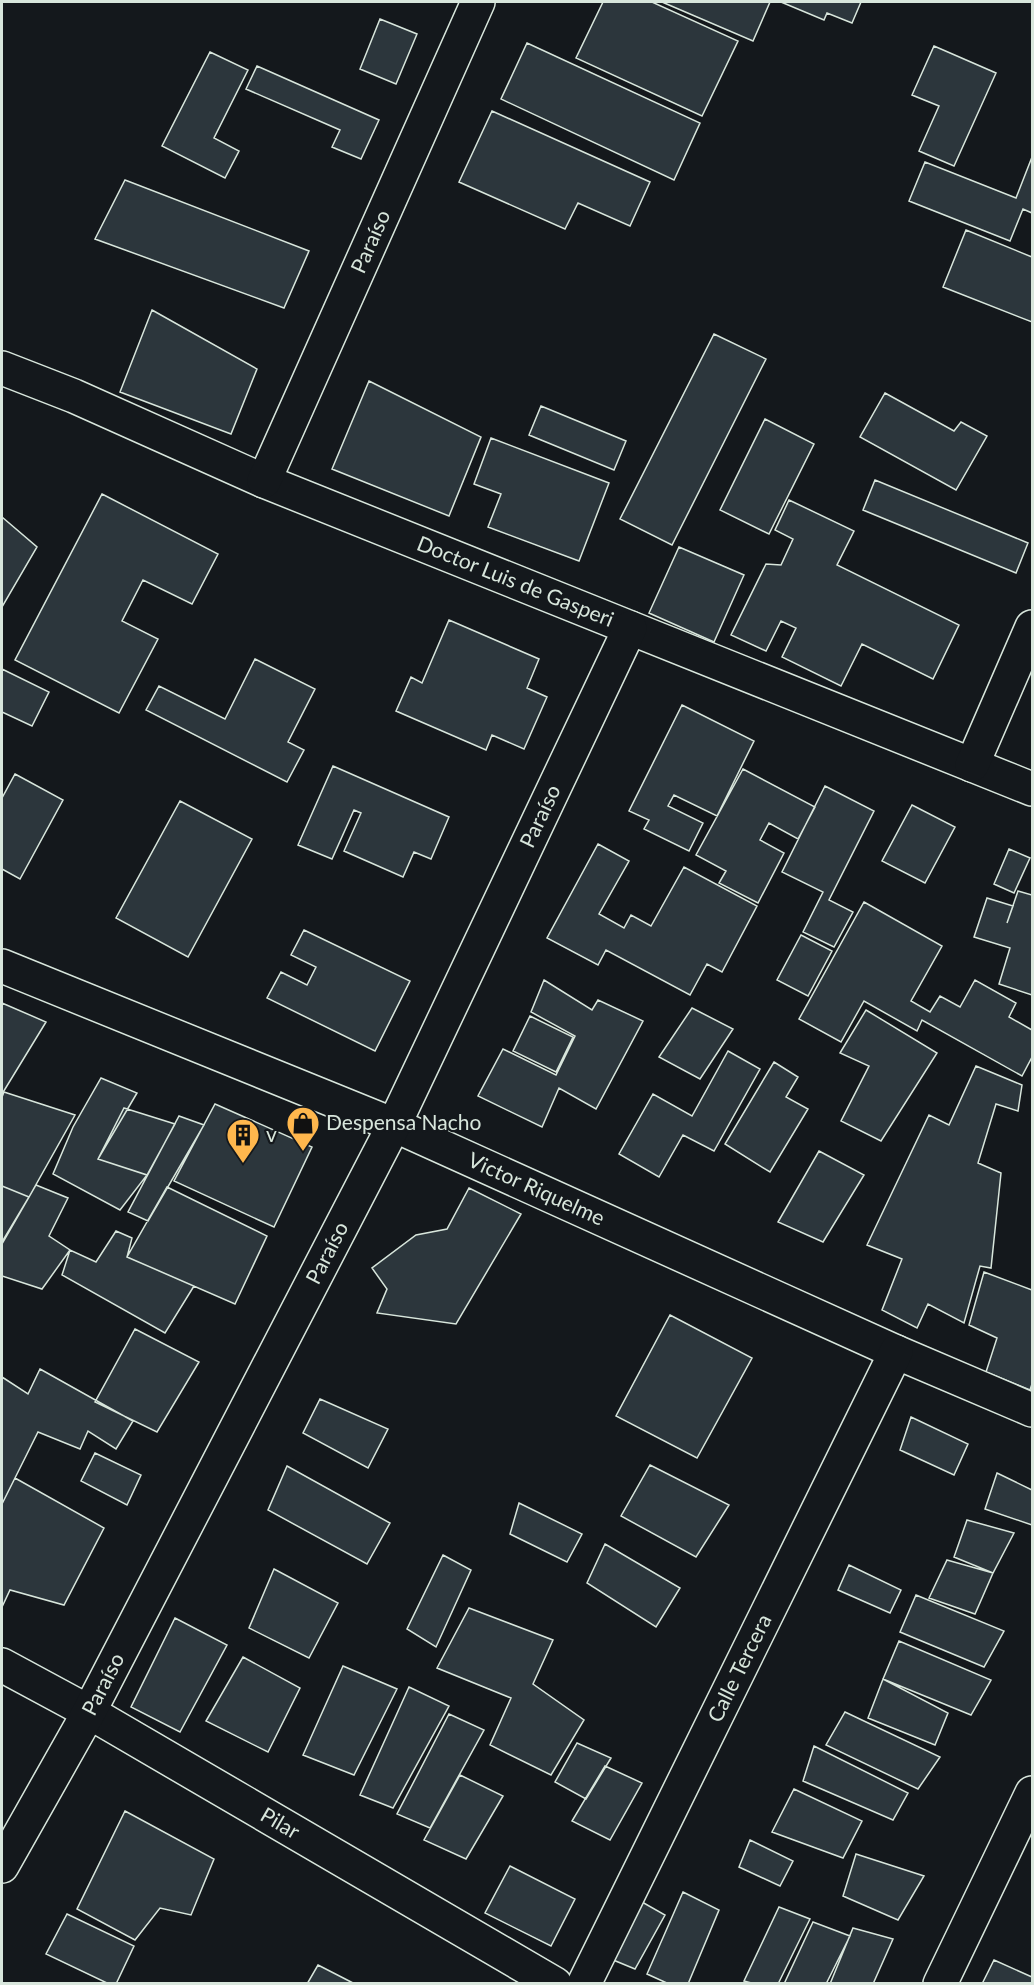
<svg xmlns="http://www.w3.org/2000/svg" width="1034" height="1985" viewBox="0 0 1034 1985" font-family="Lato,sans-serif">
<rect width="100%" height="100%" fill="#14181c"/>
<path fill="#2c363c" stroke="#d8e6dc" stroke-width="1.5" d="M603,2H652L738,41L702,116L576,58Z
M662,2H770L753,41Z
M781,2H861L852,23L827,13L824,20Z
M380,19L417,34L396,84L360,69Z
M527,43L700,123L674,180L501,99Z
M934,46L996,73L954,166L919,151L939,106L912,95Z
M210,52L248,70L214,138L239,151L225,178L162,146Z
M257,66L379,120L361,159L332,147L340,130L246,89Z
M492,111L650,182L630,226L578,203L565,229L459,182Z
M1032,157V213L1023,209L1010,241L909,201L925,162L1016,198Z
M125,180L309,251L284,308L95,239Z
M966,230L1032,257V322L943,287Z
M152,310L257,369L231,434L120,392Z
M714,334L766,359L672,545L620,519Z
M369,381L481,437L449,516L332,469Z
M885,393L954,431L961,422L987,436L956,490L860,437Z
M541,406L626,441L614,470L529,435Z
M765,419L814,444L769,534L720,510Z
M491,438L609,483L579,561L488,527L501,494L474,484Z
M875,480L1028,543L1016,573L863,510Z
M102,494L218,554L192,604L143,580L122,621L158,639L119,713L15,660Z
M789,500L854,531L837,565L959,625L933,679L862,644L841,686L782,657L796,628L781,621L766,651L731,635L766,564L781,565L793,539L775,530Z
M2,517L37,547L2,607Z
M679,547L744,575L714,642L649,613Z
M449,620L539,659L527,688L547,697L524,749L492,735L486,750L396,711L411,677L422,683Z
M255,659L315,689L288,742L304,750L287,782L146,710L159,686L225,719Z
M2,669L49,692L32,726L2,712Z
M682,705L754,741L717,816L674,795L668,806L703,823L689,851L644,829L649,820L629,811Z
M333,766L449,817L431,859L414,852L403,877L344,851L361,813L354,810L332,859L298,845Z
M743,769L815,807L798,839L769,823L760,840L784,853L758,903L719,883L726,871L696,855Z
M15,774L63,800L20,879L2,869V798Z
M825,786L874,811L829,900L853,912L834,947L803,932L823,892L782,872Z
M180,801L252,839L188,957L116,918Z
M912,805L955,827L925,883L882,861Z
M598,844L629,861L599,914L624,928L631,915L651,926L684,867L757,906L722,972L707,964L690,995L606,950L598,965L547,938Z
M1009,849L1030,858L1014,893L994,884Z
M1018,891L1032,895V995L999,984L1010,948L974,937L987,898L1013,906L1007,923Z
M864,902L942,946L911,1001L930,1012L940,996L960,1007L975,980L1016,1003L1009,1017L1032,1030V1057L1022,1076L922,1020L917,1031L864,1001L841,1042L799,1019Z
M304,930L410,981L375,1051L267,998L281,972L307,985L316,967L291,955Z
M801,935L832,951L808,996L777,980Z
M544,980L592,1010L598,1000L643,1021L596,1109L559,1088L542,1127L478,1096L503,1049L556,1075L575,1036L531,1012Z
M2,1003L46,1022L2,1094Z
M692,1008L733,1029L700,1079L659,1057Z
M866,1010L937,1053L881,1141L841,1121L869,1066L840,1053Z
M530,1016L573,1037L556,1072L513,1051Z
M728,1051L760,1069L714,1151L683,1135L659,1177L619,1154L653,1094L692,1116Z
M774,1062L798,1077L786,1097L808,1109L770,1172L725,1144Z
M976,1066L1022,1085L1018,1111L996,1104L978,1163L1001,1173L991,1268L980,1266L964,1323L928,1304L917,1328L882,1310L902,1259L867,1245L929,1115L949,1125Z
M101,1078L137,1093L98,1159L147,1175L120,1210L53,1174L73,1127Z
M4,1092L75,1115L29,1197L2,1186V1097Z
M215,1104L312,1147L274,1227L174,1181Z
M124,1108L175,1124L147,1175L98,1159Z
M179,1116L204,1125L148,1221L128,1212Z
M819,1151L864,1175L823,1242L778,1222Z
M36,1185L68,1198L49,1236L70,1250L42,1289L2,1276V1244Z
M2,1186L29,1197L2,1242Z
M167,1187L267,1236L235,1304L127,1257Z
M469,1188L521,1214L456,1324L377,1313L387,1289L372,1268L416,1235L447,1229Z
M116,1231L132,1238L127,1257L194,1286L165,1333L62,1275L70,1250L96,1262Z
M984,1272L1032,1290V1384L1030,1390L986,1372L997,1338L969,1325Z
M670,1315L752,1358L697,1458L616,1416Z
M135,1329L199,1362L157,1432L95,1402Z
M40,1369L133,1421L116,1449L88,1431L80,1449L38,1432L2,1504V1377L28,1394Z
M320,1399L388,1429L368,1468L303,1433Z
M911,1417L968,1444L954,1475L900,1450Z
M95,1453L141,1475L127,1505L81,1481Z
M650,1465L729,1505L696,1557L621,1516Z
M287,1466L390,1523L367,1564L268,1510Z
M997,1473L1032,1490V1525L985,1509Z
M15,1478L104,1528L64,1605L10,1590L2,1607V1504Z
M519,1503L582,1534L567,1562L510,1534Z
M967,1520L1014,1533L993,1573L954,1557Z
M605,1544L680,1588L656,1627L587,1583Z
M443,1555L471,1570L436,1647L407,1629Z
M947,1560L993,1573L975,1614L929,1598Z
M849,1565L901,1590L890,1613L838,1590Z
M274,1569L338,1603L309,1658L249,1628Z
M916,1595L1004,1631L984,1667L900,1632Z
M469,1608L553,1640L533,1684L584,1720L551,1775L490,1745L511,1698L437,1668Z
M175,1618L227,1645L180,1732L131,1707Z
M899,1641L991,1680L971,1715L883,1679Z
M243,1657L300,1688L268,1752L206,1721Z
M343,1666L397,1689L354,1775L303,1755Z
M883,1679L948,1713L935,1745L868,1718Z
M409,1687L449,1706L393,1808L360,1795Z
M845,1712L940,1757L918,1789L826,1745Z
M449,1714L484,1730L430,1828L397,1814Z
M577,1743L611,1758L586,1799L555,1782Z
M814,1746L908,1793L893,1820L803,1781Z
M605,1766L642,1783L610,1840L572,1821Z
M460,1775L503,1796L466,1859L424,1840Z
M794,1789L862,1821L843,1858L772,1832Z
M125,1811L214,1859L191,1915L160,1908L135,1940L77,1909Z
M750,1840L793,1861L780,1886L739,1867Z
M856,1854L924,1876L898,1920L843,1896Z
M510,1866L575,1899L551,1946L485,1913Z
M683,1892L719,1910L688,1984H669L647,1974Z
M635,1898L665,1915L635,1969L606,1957Z
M779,1907L810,1919L778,1984H755L744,1981Z
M67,1914L134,1946L116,1984H109L46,1954Z
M813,1922L850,1936L826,1984H784Z
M853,1928L893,1939L873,1984H830Z
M994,1960L1032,1977V1984H982Z
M318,1965L355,1984H307Z"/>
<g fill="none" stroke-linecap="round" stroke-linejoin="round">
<defs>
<g id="minor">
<path id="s1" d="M2,368L74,396L264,481L1032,789"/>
<path id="s2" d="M264,481L478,2"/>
<path d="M972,765L1032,627"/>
<path id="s3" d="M2,966L394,1125L896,1352L1032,1410"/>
<path id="s4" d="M2,1665L89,1712L555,1984"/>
<path id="s5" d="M2,1866L89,1712L394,1125L630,628"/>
<path id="s6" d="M584,1984L896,1352"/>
<path d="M940,1984L1032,1793"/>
</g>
</defs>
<use href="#minor" stroke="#d8e6dc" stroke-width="36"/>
<use href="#minor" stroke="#14181c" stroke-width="33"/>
</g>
<defs>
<symbol id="shop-pin" viewBox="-11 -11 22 30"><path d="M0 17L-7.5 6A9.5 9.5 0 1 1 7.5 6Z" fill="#ffb74d" stroke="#14181c"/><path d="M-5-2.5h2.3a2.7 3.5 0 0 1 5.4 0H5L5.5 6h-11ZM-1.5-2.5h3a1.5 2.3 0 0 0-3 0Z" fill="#111"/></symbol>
<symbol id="building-pin" viewBox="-11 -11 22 30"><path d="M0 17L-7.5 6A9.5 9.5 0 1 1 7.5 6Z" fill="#ffb74d" stroke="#14181c"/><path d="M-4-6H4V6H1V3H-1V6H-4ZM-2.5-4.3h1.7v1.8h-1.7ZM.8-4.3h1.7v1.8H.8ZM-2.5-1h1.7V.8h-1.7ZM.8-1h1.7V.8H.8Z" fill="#111"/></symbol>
</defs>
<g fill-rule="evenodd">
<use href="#shop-pin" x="284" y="1104" width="38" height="52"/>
<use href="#building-pin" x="224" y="1116" width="38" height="52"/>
</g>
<g text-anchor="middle" stroke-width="4.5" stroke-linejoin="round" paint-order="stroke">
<g font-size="21" fill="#d8e6dc" stroke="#14181c">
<text dy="7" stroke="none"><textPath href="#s2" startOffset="262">Paraíso</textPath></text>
<text dy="7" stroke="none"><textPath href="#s1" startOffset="556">Doctor Luis de Gasperi</textPath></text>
<text dy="7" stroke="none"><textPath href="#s5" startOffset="1180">Paraíso</textPath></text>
<text dy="7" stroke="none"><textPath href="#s3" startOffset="579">Victor Riquelme</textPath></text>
<text dy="7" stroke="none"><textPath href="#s5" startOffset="694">Paraíso</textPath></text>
<text dy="7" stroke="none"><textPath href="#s6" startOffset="352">Calle Tercera</textPath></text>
<text dy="7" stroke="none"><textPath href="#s5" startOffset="208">Paraíso</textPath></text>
<text dy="7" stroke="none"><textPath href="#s4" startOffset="320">Pilar</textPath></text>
</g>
<g font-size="21" fill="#d8e6dc" stroke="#14181c" text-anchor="start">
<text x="326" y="1130">Despensa Nacho</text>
<text x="266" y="1142">v</text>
</g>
</g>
<rect width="1034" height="1985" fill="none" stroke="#d8e6dc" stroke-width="6"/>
</svg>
